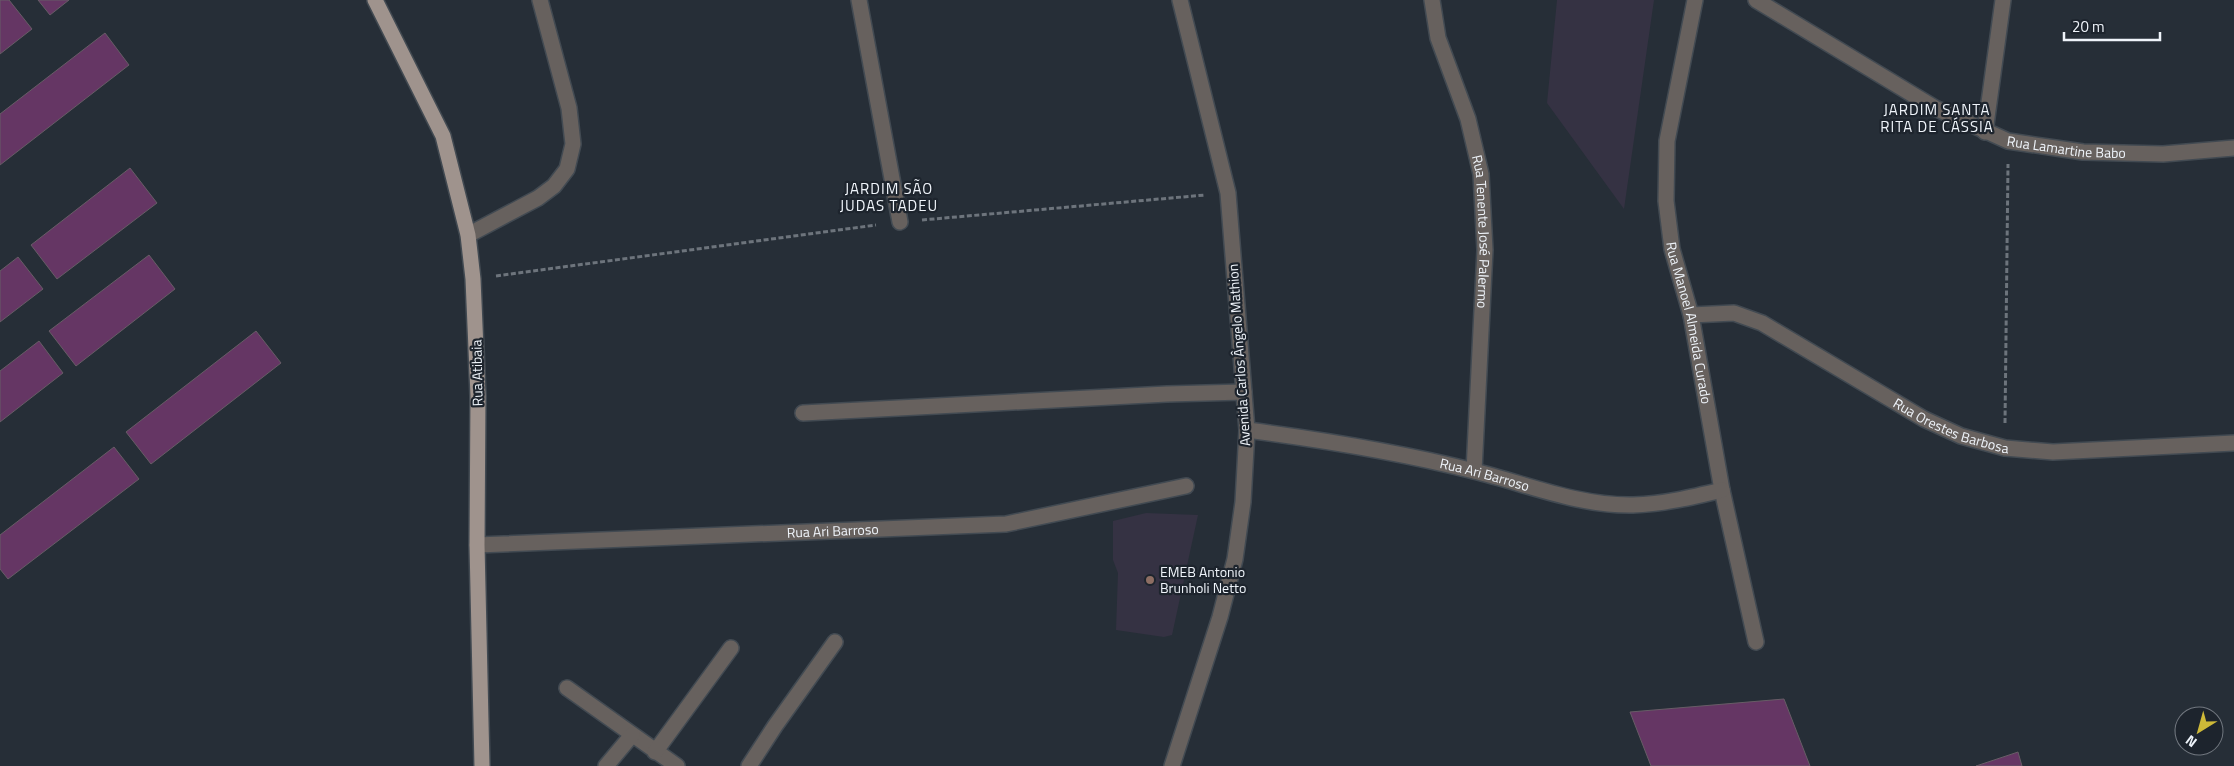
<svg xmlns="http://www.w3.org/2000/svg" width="2234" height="766" viewBox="0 0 2234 766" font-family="'Titillium Web',sans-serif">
<rect width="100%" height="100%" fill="#262e37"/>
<path fill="#353243" d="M1557,0H1654L1624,209L1547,103Z
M1146,513L1198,515L1172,635L1164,637L1116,630L1118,573L1113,560V521Z"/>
<path fill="#653664" stroke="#675d66" d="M0,0H9L32,29L0,54Z
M38,0H69L50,15Z
M105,33L129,65L0,165V114Z
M130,168L157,203L57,279L31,245Z
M149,255L175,289L76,366L49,331Z
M18,257L43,289L0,322V271Z
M256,331L281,363L151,464L126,432Z
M39,341L63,373L0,422V371Z
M114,447L139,479L8,579L0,569V535Z
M1784,699L1810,766H1651L1630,712Z
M2018,752L2022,766H1976Z"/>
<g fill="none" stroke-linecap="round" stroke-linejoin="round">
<defs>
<g id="minor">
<path d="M859,0L900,222"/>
<path id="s1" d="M1432,0L1438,38L1468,119L1481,174L1485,250L1474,471"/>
<path id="s2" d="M1695,0L1667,141L1666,201L1672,249L1691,315L1722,490L1756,642"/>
<path id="s3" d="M1756,0L1935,108L2008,141L2083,152L2163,154L2234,148"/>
<path d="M1985,132L2003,0"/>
<path d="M468,235L538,198L554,186L567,169L573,144L569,108L540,0"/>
<path id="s4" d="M1691,315L1734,313L1762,323L1924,419L1961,436L2005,448L2053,452L2234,443"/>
<path d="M803,413L1167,394L1244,392"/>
<path id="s5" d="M1247,430C1324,440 1399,452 1474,471C1527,484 1578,506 1633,505C1664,504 1693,497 1722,490"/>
<path id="s6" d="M477,545L1006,524L1186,486"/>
<path d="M567,688L677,766"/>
<path d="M655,752L731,648"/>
<path d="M606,766L632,735"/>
<path d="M749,766L775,726L835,642"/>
<path d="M1172,766L1220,617L1235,559L1243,502L1247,430L1228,193L1180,0"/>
</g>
<path id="major" d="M375,0L443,136L468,235L473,279L478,396L477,545L482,766"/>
</defs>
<use href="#minor" stroke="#424a52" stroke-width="18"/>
<use href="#major" stroke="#424a52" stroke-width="18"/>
<path stroke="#6d747c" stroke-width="3" stroke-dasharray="5 2.5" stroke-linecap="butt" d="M922,220L1205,195
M496,276L876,225
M2005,423L2008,164"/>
<use href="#minor" stroke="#67615e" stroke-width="15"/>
<use href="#major" stroke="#9f938d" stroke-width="15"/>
</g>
<circle fill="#8d6e63" stroke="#1d242d" stroke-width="2" cx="1150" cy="580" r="5"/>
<g text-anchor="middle" stroke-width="4.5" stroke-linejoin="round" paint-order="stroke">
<g font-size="14" fill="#eff4fa" stroke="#1d242d">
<text dy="5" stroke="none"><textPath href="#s3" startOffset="348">Rua Lamartine Babo</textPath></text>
<text dy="5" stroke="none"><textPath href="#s1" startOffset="239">Rua Tenente José Palermo</textPath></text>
<text dy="5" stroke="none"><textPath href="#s2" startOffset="328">Rua Manoel Almeida Curado</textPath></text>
<text transform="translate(1239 355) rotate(-94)" y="5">Avenida Carlos Ângelo Mathion</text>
<text transform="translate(477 373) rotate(-91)" y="5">Rua Atibaia</text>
<text dy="5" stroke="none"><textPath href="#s4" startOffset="289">Rua Orestes Barbosa</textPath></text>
<text dy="5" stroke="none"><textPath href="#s5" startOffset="242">Rua Ari Barroso</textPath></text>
<text dy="5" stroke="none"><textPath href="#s6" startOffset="356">Rua Ari Barroso</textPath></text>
</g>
<g font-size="14" fill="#eff4fa" stroke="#1d242d" text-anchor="start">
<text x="1160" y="577">EMEB Antonio<tspan x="1160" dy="16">Brunholi Netto</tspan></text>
</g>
<g font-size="15" letter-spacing="1" fill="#eff4fa" stroke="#1d242d">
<text x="1937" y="115">JARDIM SANTA<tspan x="1937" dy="17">RITA DE CÁSSIA</tspan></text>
<text x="889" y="194">JARDIM SÃO<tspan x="889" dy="17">JUDAS TADEU</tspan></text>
</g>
</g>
<g transform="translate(2199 731) rotate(217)"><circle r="24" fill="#1d242d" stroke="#71777f"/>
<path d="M0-4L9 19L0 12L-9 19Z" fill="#ceb938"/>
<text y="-8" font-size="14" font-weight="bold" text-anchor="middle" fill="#eff4fa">N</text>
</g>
<path d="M2064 32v8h96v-8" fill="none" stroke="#eff4fa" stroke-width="2.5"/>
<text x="2072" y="32" font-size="15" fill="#eff4fa" stroke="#1d242d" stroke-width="4" paint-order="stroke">20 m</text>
</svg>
